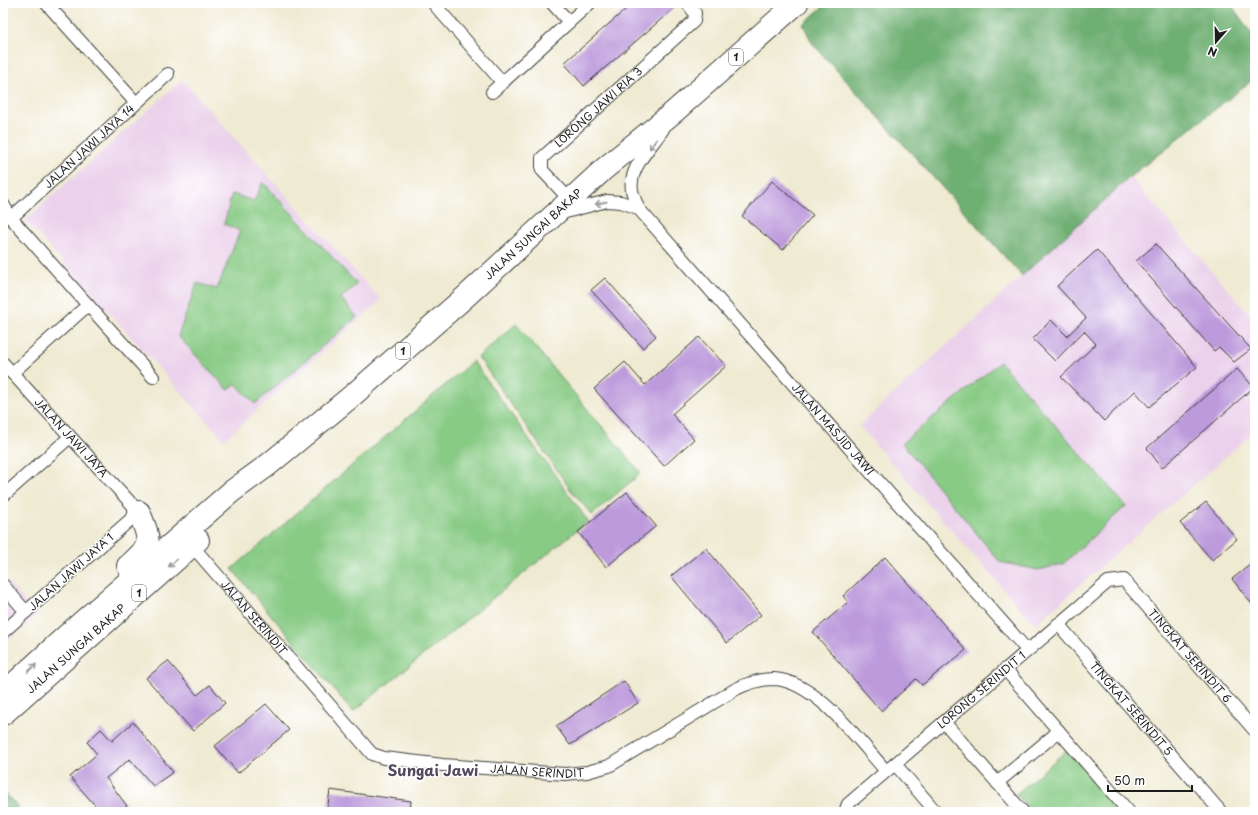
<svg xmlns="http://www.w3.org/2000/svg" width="1258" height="815" viewBox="0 0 1258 815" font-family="'Playpen Sans',sans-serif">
<rect width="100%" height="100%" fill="#fff"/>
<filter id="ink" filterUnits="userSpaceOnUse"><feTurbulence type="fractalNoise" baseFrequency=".025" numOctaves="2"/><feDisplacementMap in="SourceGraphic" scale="8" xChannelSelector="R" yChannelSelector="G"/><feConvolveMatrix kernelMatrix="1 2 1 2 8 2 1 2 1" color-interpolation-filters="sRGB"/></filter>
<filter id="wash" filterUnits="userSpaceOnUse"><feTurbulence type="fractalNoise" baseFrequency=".012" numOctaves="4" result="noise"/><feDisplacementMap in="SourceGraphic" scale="16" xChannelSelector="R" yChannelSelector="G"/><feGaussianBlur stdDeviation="0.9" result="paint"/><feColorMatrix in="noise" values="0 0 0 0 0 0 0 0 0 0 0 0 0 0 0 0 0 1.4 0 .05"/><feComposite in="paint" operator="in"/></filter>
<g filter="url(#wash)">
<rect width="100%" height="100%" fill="#efead2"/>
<path fill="#ebd1eb" d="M182,80L381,300L224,440L25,220Z
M1130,177L1255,321V431L1035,625L859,426Z
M3,576L37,615L3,645Z"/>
<path fill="#88cb85" stroke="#527450" d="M263,182L357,284L341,298L357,317L255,404L236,384L228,390L178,336L197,283L217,289L240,231L224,224L232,194L254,201Z
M516,324L641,473L592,515L570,489L478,357Z
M473,361L588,521L353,712L232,569Z
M1000,362L1126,506L1063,564L1038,570L1000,562L902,443Z
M1067,750L1121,812H1032L1016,794Z"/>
<path fill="#6eaf72" stroke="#456647" d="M827,3H1230L1255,38V78L1130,177L1022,276L812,43L803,24Z
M3,791L22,812H3Z"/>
<g id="blocks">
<path fill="#bc9adb" d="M633,3H680L584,86L564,63Z
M772,181L813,215L783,250L742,216Z
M1156,244L1251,349L1234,362L1219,347L1214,351L1136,261Z
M1097,250L1197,367L1149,407L1135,391L1104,421L1061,377L1096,344L1084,331L1055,361L1033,339L1051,320L1067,336L1086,318L1057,286Z
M605,278L656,336L643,348L591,290Z
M699,337L726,366L672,414L694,439L664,466L594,389L625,362L645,385Z
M1237,369L1254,387L1162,468L1147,448Z
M627,492L656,526L606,567L578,532Z
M1206,502L1237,539L1212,560L1180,523Z
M706,548L761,615L727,643L671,576Z
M885,557L966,650L922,685L916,679L881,711L813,632L848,602L843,596Z
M1255,561V608L1232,579Z
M168,661L197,695L210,685L225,703L193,731L146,678Z
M624,681L638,703L570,745L556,726Z
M266,704L289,730L238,773L215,746Z
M133,722L173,772L153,786L130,759L106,778L127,806L119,812H101L70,777L97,754L87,742L101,729L112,741Z
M330,790L411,801L410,812H327Z"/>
</g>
</g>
<g filter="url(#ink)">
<use href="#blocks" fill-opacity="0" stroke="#3c3b37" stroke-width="1"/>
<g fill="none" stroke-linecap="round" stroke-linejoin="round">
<defs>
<g id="street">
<path d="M46,3L136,103"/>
<path d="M433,3L503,83"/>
<path d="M552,3L569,22"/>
<path d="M492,92L590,3"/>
<path id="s1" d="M663,129C653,145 628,168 632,190C633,196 636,202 638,208L1027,650"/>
<path id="s2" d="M570,200L542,170V158L694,21L695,13L687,3"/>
<path d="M3,204L11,218L88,305L12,373"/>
<path d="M562,213L607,201L621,202L638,208"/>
<path id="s3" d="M11,218L168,74"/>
<path d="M88,305L153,377"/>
<path id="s4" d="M3,363L139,512L3,632"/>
<path d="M3,496L70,437"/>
<path id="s5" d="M188,541L372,754L384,758L443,765L565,774L587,772L609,766L736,689C748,683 761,679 774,679C816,681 860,742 886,771"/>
<path d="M3,585L26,612"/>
<path id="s6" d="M1058,624L1221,812"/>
<path d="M1005,669L1129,812"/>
<path d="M944,722L1023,812"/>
<path d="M895,764L936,812"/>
<path d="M997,783L1059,731"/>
<path id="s7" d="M845,812L848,804L1108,582L1124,580L1255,731"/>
</g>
<g id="highway">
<path d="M128,566C153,544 151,542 139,512"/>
<path id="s8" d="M3,694L66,636L231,492L268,465L353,395L464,298L604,169L675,111L797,3"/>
<path id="s9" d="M3,714L198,540"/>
</g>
</defs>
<use href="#street" stroke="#3c3b37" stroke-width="14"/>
<use href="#highway" stroke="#3c3b37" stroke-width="24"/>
<use href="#street" stroke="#fff" stroke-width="12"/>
<use href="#highway" stroke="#fff" stroke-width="22"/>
</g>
<defs><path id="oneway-shaft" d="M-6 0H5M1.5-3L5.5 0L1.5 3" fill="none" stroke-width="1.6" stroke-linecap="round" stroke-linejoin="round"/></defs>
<g stroke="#999">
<use href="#oneway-shaft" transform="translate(653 144) rotate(125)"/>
<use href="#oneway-shaft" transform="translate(601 203) rotate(167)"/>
<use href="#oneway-shaft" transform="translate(173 563) rotate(138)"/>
<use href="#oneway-shaft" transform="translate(32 668) rotate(-43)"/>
</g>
</g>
<g text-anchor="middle" stroke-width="3" stroke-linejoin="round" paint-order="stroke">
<g fill="#fff" stroke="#606060" stroke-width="1">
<rect x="729" y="49" width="14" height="16" rx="3"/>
<rect x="396" y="343" width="14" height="16" rx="3"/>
<rect x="132" y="585" width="14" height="16" rx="3"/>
</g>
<g font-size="10" font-weight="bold" fill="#1c1c1c">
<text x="736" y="61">1</text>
<text x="403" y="355">1</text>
<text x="139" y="597">1</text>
</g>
<g font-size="11" fill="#1c1c1c" stroke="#fff">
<text dy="4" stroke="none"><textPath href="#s2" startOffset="129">LORONG JAWI RIA 3</textPath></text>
<text dy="4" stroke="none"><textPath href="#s3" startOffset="106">JALAN JAWI JAYA 14</textPath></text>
<text dy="4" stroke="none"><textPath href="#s8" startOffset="702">JALAN SUNGAI BAKAP</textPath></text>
<text dy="4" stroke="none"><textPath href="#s1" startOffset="384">JALAN MASJID JAWI</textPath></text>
<text dy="4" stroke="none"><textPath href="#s4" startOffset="101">JALAN JAWI JAYA</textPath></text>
<text transform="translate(71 572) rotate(-42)" y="4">JALAN JAWI JAYA 1</text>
<text dy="4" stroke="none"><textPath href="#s5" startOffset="101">JALAN SERINDIT</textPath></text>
<text dy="4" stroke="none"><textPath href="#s9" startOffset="98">JALAN SUNGAI BAKAP</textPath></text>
<text dy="4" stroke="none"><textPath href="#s7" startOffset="467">TINGKAT SERINDIT 6</textPath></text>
<text dy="4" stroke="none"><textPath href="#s7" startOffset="184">LORONG SERINDIT 1</textPath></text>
<text dy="4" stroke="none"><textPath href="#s6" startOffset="112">TINGKAT SERINDIT 5</textPath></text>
<text dy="4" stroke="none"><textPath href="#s5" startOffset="448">JALAN SERINDIT</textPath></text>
</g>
<g font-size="15" font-weight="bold" fill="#54485f" stroke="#fff">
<text x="433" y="776">Sungai Jawi</text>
</g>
</g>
<rect width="1258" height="815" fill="none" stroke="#fff" stroke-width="16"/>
<g transform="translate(1216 42) rotate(200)" stroke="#ffffff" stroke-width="3" paint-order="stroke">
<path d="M0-3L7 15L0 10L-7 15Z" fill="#1c1c1c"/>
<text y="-6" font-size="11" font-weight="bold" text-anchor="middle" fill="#1c1c1c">N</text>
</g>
<path d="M1108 785v6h84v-6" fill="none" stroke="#1c1c1c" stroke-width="2"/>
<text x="1114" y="785" font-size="12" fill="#1c1c1c" stroke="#ffffff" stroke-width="3" paint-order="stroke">50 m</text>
</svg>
